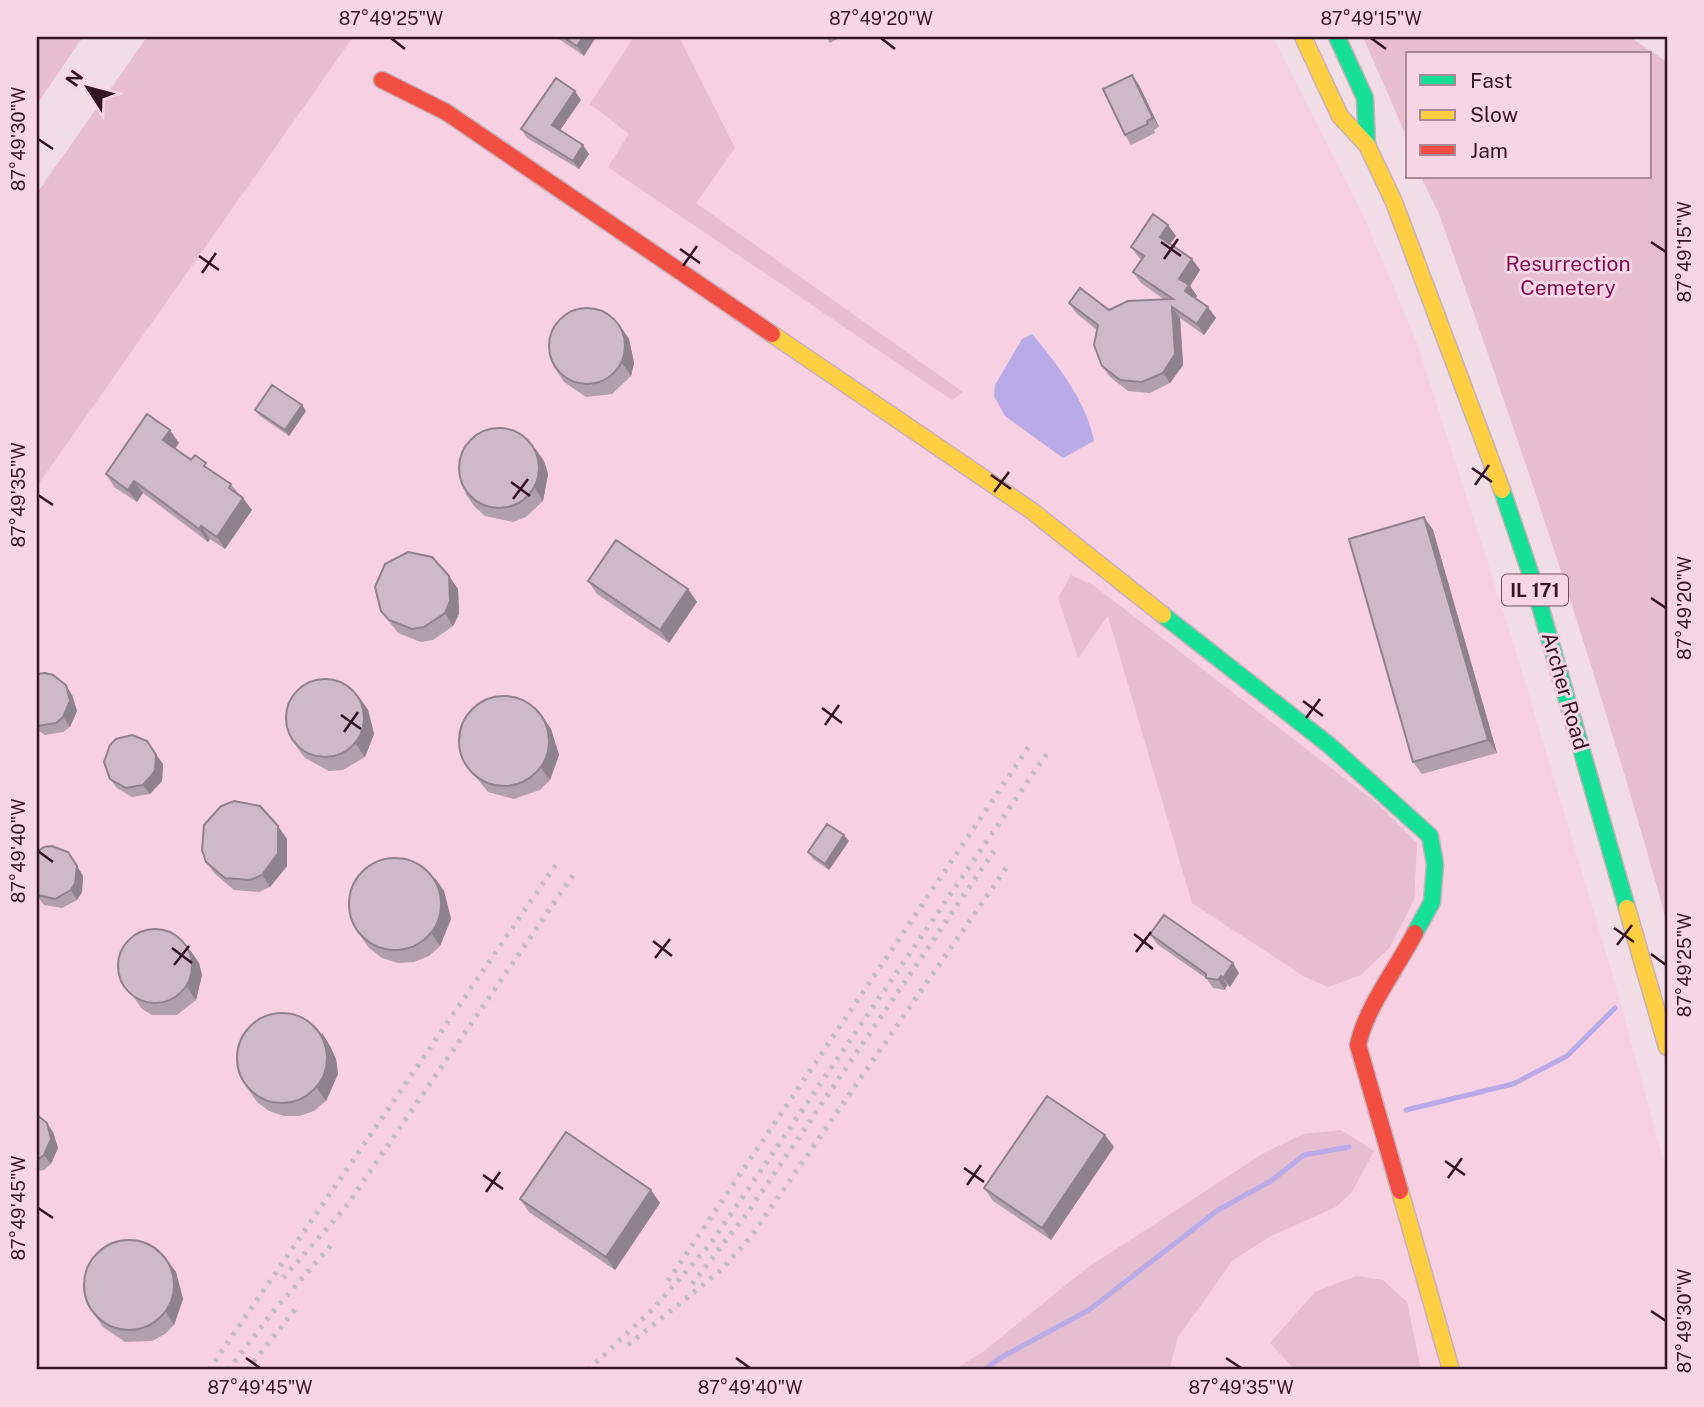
<svg xmlns="http://www.w3.org/2000/svg" width="1704" height="1407" viewBox="0 0 1704 1407" font-family="'Public Sans',sans-serif">
<rect width="100%" height="100%" fill="#f0dde5"/>
<path fill="#f7d0e1" d="M353,37H1273L1363,215L1417,343L1514,645L1611,970L1667,1173V1370H37V486Z"/>
<path fill="#e7bdd0" d="M37,37H83L37,104Z
M147,37H353L37,486V193Z
M634,37H679L735,148L696,203L963,392L952,400L608,167L629,134L590,104Z
M1363,37H1630L1667,62V923C1601,683 1522,448 1439,214L1421,177H1650V54H1408V140Z
M1071,575L1093,585L1378,804L1417,843L1414,900L1390,947L1361,975L1328,987L1303,976L1192,903L1108,616L1078,658L1058,598Z
M1341,1130L1374,1151L1352,1192L1336,1207L1271,1236L1233,1260L1178,1337L1169,1370H954L984,1351L1087,1268L1264,1153L1303,1134Z
M1356,1276L1383,1280L1407,1302L1421,1370H1295L1270,1343L1315,1292Z"/>
<path fill="#b9aae8" d="M1032,334C1058,365 1086,401 1094,441L1063,458L1005,416L994,396L995,385L1022,339Z"/>
<g fill="none" stroke-linecap="round" stroke-linejoin="round">
<path stroke="#b9aae8" stroke-width="5" d="M1406,1110L1513,1084L1567,1056L1615,1008
M984,1370L1000,1358L1089,1310L1218,1210L1271,1181L1304,1155L1349,1147"/>
<defs>
<path id="fast" d="M1337,37L1365,98L1367,145
M1502,490L1532,578L1627,908
M1163,615L1329,745L1430,836L1435,864L1432,902L1415,933"/>
<path id="slow" d="M1303,37L1340,116L1367,145L1394,202L1502,490
M772,334L1032,511L1163,615
M1627,908L1667,1047
M1400,1191L1451,1370"/>
<path id="jam" d="M382,80L446,112L772,334
M1400,1191L1358,1045C1366,1007 1397,968 1415,933"/>
</defs>
<use href="#fast" stroke="#c7b0bb" stroke-width="19"/>
<use href="#slow" stroke="#c7b0bb" stroke-width="19"/>
<use href="#jam" stroke="#c7b0bb" stroke-width="19"/>
<use href="#fast" stroke="#16e098" stroke-width="16"/>
<use href="#slow" stroke="#ffcf43" stroke-width="16"/>
<use href="#jam" stroke="#f24e42" stroke-width="16"/>
<path stroke="#c3bdc0" stroke-width="5" stroke-dasharray="3.5 7" stroke-linecap="butt" d="M283,1278L345,1208L575,872
M668,1281L1032,742
M692,1284L748,1212L994,851
M628,1345L719,1272L750,1238L1009,864
M209,1370L559,860
M228,1370L276,1308L334,1242
M247,1370L298,1306
M588,1370L653,1309L711,1243L1048,752"/>
</g>
<path fill="#b19fac" d="M556,37H596L584,56Z
M826,37H841L830,43Z
M1139,85L1159,127L1154,130L1155,133L1131,145L1125,135Z
M581,100L560,130L589,154L579,169L527,138L521,129Z
M1168,225L1176,236L1170,244L1192,259L1200,270L1190,286L1197,296L1195,298L1216,318L1204,335L1180,318L1183,365L1170,383L1150,393L1128,391L1110,377L1102,366L1097,330L1077,314L1069,303L1109,310L1165,300L1141,283L1133,272L1142,260L1139,258L1131,247Z
M620,326L629,339L634,363L631,376L612,394L586,397L564,382L556,370Z
M255,410L306,411L289,436L260,416Z
M179,443L175,448L231,484L252,510L225,549L210,539L208,542L143,493L137,502L114,487L106,474Z
M544,461L548,474L543,501L526,517L513,522L485,516L474,506L465,493Z
M1424,517L1433,530L1497,753L1422,774L1413,762Z
M449,576L458,589L459,614L453,626L433,640L421,642L398,633L381,611Z
M588,581L688,589L697,602L669,643L597,594Z
M37,674L72,695L77,711L70,727L63,732L45,735L37,730Z
M359,697L368,710L374,734L365,757L343,770L329,771L305,758L296,746Z
M542,716L551,729L559,755L550,780L540,790L514,799L488,792L471,771L462,759Z
M163,764L162,781L150,794L132,797L117,788L110,779Z
M278,826L287,839V866L270,887L259,892L234,890L215,874L206,862Z
M849,841L829,870L813,859L808,852Z
M37,852L75,862L83,876L82,892L77,900L62,908L44,905L37,896Z
M435,878L444,891L451,919L440,946L429,956L414,962L398,963L382,958L369,948L360,935Z
M1150,934L1239,973L1230,987L1227,985L1225,990L1213,988L1207,979L1157,944Z
M190,950L199,963L202,975L196,1000L177,1015H152L142,1009L119,976Z
M322,1033L330,1046L336,1059L338,1074L326,1101L314,1111L299,1116H284L269,1111L257,1102L248,1089Z
M37,1115L53,1132L58,1148L51,1164L44,1170L37,1171Z
M1105,1135L1114,1147L1051,1240L993,1201L984,1188Z
M651,1190L660,1203L615,1270L529,1212L520,1199Z
M167,1260L176,1272L183,1299L174,1325L165,1334L152,1341L125,1342L103,1327L94,1314Z"/>
<path fill="#90828c" d="M583,37H596L584,56L577,46Z
M1132,75L1139,85L1159,127L1153,118Z
M575,91L581,100L558,133L552,125Z
M583,145L589,154L579,169L573,161Z
M1168,225L1176,236L1167,248L1160,237Z
M1192,259L1200,270L1190,286L1197,296L1193,302L1185,291L1179,279Z
M1172,307L1180,318L1183,365L1170,383L1163,373Z
M1208,307L1216,318L1204,335L1197,324Z
M620,326L629,339L634,363L631,376L622,363Z
M302,405L306,411L289,436L285,430Z
M170,430L179,443L172,453L163,440Z
M535,448L544,461L548,474L543,501L535,488Z
M134,481L143,493L137,502L128,490Z
M243,498L252,510L225,549L217,537Z
M1424,517L1433,530L1497,753L1488,740Z
M201,526L210,539L208,542L199,529Z
M449,576L458,589L459,614L453,626L445,613Z
M688,589L697,602L669,643L660,630Z
M66,685L72,695L77,711L70,727L63,717Z
M359,697L368,710L374,734L365,757L356,744Z
M542,716L551,729L559,755L550,780L541,768Z
M147,741L163,764L162,781L150,794L143,785Z
M278,826L287,839V866L270,887L262,875Z
M844,835L849,841L829,870L825,864Z
M68,852L83,876L82,892L77,900L71,890Z
M435,878L444,891L451,919L440,946L432,934Z
M190,950L199,963L202,975L196,1000L187,987Z
M1233,963L1239,973L1230,987L1223,978Z
M1221,976L1227,985L1225,990L1218,980Z
M322,1033L330,1046L336,1059L338,1074L326,1101L317,1088Z
M47,1123L53,1132L58,1148L51,1164L44,1155Z
M1105,1135L1114,1147L1051,1240L1042,1228Z
M651,1190L660,1203L615,1270L606,1257Z
M167,1260L176,1272L183,1299L174,1325L166,1312Z"/>
<path fill="#ceb9c8" stroke="#90828c" stroke-width="2" d="M563,37H583L577,46Z
M1132,75L1153,118L1147,121L1148,124L1125,135L1103,89Z
M556,78L575,91L552,125L583,145L573,161L521,129Z
M1153,214L1168,225L1160,237L1192,259L1179,279L1189,285L1185,291L1208,307L1197,324L1172,307L1175,354L1163,373L1142,382L1120,380L1102,366L1094,345L1098,325L1069,303L1080,288L1109,310L1128,301L1173,299L1133,272L1144,256L1131,247Z
M549 346a38 38 0 1 1 76 0a38 38 0 1 1-76 0Z
M272,385L302,405L285,430L255,410Z
M147,414L170,430L163,440L191,460L195,455L206,463L204,466L231,484L229,488L243,498L217,537L201,526L199,529L134,481L128,490L106,474Z
M459 468a40 40 0 1 1 80 0a40 40 0 1 1-80 0Z
M1424,517L1488,740L1413,762L1349,539Z
M616,540L688,589L660,630L588,581Z
M408,552L432,557L449,576L450,601L445,613L424,627L412,629L389,620L381,611L375,587L385,564Z
M45,673L53,675L66,685L70,701L63,717L56,723L38,726L37,725V674Z
M286 718a39 39 0 1 1 78 0a39 39 0 1 1-78 0Z
M459 741a45 45 0 1 1 90 0a45 45 0 1 1-90 0Z
M132,735L147,741L156,755L155,771L143,785L126,788L110,779L104,762L110,745L116,739Z
M234,801L260,806L278,826V853L262,875L250,880L225,878L206,862L202,850L204,825L221,806Z
M827,824L844,835L825,864L808,852Z
M52,846L68,852L77,866L75,883L71,890L55,899L38,895L37,894V852L44,847Z
M349 904a46 46 0 1 1 92 0a46 46 0 1 1-92 0Z
M1164,915L1233,963L1223,978L1221,976L1218,980L1206,978V974L1150,934Z
M118 966a37 37 0 1 1 74 0a37 37 0 1 1-74 0Z
M237 1058a45 45 0 1 1 90 0a45 45 0 1 1-90 0Z
M1047,1096L1105,1135L1042,1228L984,1188Z
M37,1115L47,1123L51,1139L44,1155L37,1160Z
M566,1132L651,1190L606,1257L520,1199Z
M84 1285a45 45 0 1 1 90 0a45 45 0 1 1-90 0Z"/>
<path fill="none" stroke="#331424" stroke-width="2.5" d="M391,38L405,49M881,38L895,49M1371,38L1386,49M38,139L53,149M1161,242L1181,256M1651,242L1666,252M680,249L700,263M199,256L219,270M1164,259L1178,239M683,266L697,246M202,273L216,253M1472,468L1492,482M991,475L1011,489M511,482L530,496M1475,485L1489,465M994,492L1009,472M38,495L53,505M513,499L528,479M1651,598L1666,608M1303,701L1323,716M822,708L842,723M341,715L361,729M1306,718L1320,699M825,725L839,705M344,732L358,712M38,851L53,862M1614,928L1634,942M1134,934L1153,949M653,941L672,956M1617,945L1632,925M172,948L192,963M1136,952L1151,932M1651,954L1666,965M655,958L670,939M174,965L189,946M1445,1161L1465,1175M964,1168L984,1182M483,1175L503,1189M1448,1178L1462,1158M967,1185L981,1165M486,1192L500,1172M38,1208L53,1218M1651,1311L1666,1321M246,1358L260,1368M736,1358L750,1368M1226,1358L1241,1368"/>
<g text-anchor="middle" stroke-width="6" stroke-linejoin="round" paint-order="stroke">
<rect fill="#f8d5e4" stroke="#6e4e5e" stroke-width="2" x="1502" y="574.5" width="66" height="31" rx="5"/>
<g font-size="19" font-weight="bold" fill="#331424">
<text x="1535" y="597">IL 171</text>
</g>
<g font-size="21" fill="#7b0d50" stroke="#f8d5e4">
<text x="1568" y="271">Resurrection<tspan x="1568" dy="24">Cemetery</tspan></text>
</g>
<g font-size="21" fill="#331424" stroke="#f8d5e4">
<text transform="translate(1565 691) rotate(74)" y="7">Archer Road</text>
</g>
</g>
<rect width="1704" height="1407" fill="none" stroke="#f8d5e4" stroke-width="77"/>
<rect x="1406" y="52" width="245" height="126" fill="#f8d5e4" stroke="#a98897" stroke-width="2"/>
<rect x="1420" y="75" width="35" height="10" fill="#16e098" stroke="#a98897" stroke-width="2"/>
<text x="1470" y="88" font-size="21" fill="#331424">Fast</text>
<rect x="1420" y="110" width="35" height="10" fill="#ffcf43" stroke="#a98897" stroke-width="2"/>
<text x="1470" y="122" font-size="21" fill="#331424">Slow</text>
<rect x="1420" y="145" width="35" height="10" fill="#f24e42" stroke="#a98897" stroke-width="2"/>
<text x="1470" y="158" font-size="21" fill="#331424">Jam</text>
<g transform="translate(88 88) rotate(306)" stroke="#f8d5e4" stroke-width="5" paint-order="stroke">
<path d="M0-5L12 26L0 18L-12 26Z" fill="#331424"/>
<text y="-10" font-size="19" font-weight="bold" text-anchor="middle" fill="#331424">N</text>
</g>
<rect x="38" y="38" width="1628" height="1330" fill="none" stroke="#331424" stroke-width="2.5"/>
<g font-size="18" text-anchor="middle" fill="#331424">
<text x="391" y="25">87°49'25"W</text>
<text x="881" y="25">87°49'20"W</text>
<text x="1371" y="25">87°49'15"W</text>
<text transform="translate(19 139) rotate(-90)" y="6">87°49'30"W</text>
<text transform="translate(1685 252) rotate(-90)" y="6">87°49'15"W</text>
<text transform="translate(19 495) rotate(-90)" y="6">87°49'35"W</text>
<text transform="translate(1685 608) rotate(-90)" y="6">87°49'20"W</text>
<text transform="translate(19 851) rotate(-90)" y="6">87°49'40"W</text>
<text transform="translate(1685 965) rotate(-90)" y="6">87°49'25"W</text>
<text transform="translate(19 1208) rotate(-90)" y="6">87°49'45"W</text>
<text transform="translate(1685 1321) rotate(-90)" y="6">87°49'30"W</text>
<text x="260" y="1394">87°49'45"W</text>
<text x="750" y="1394">87°49'40"W</text>
<text x="1241" y="1394">87°49'35"W</text>
</g>
</svg>
